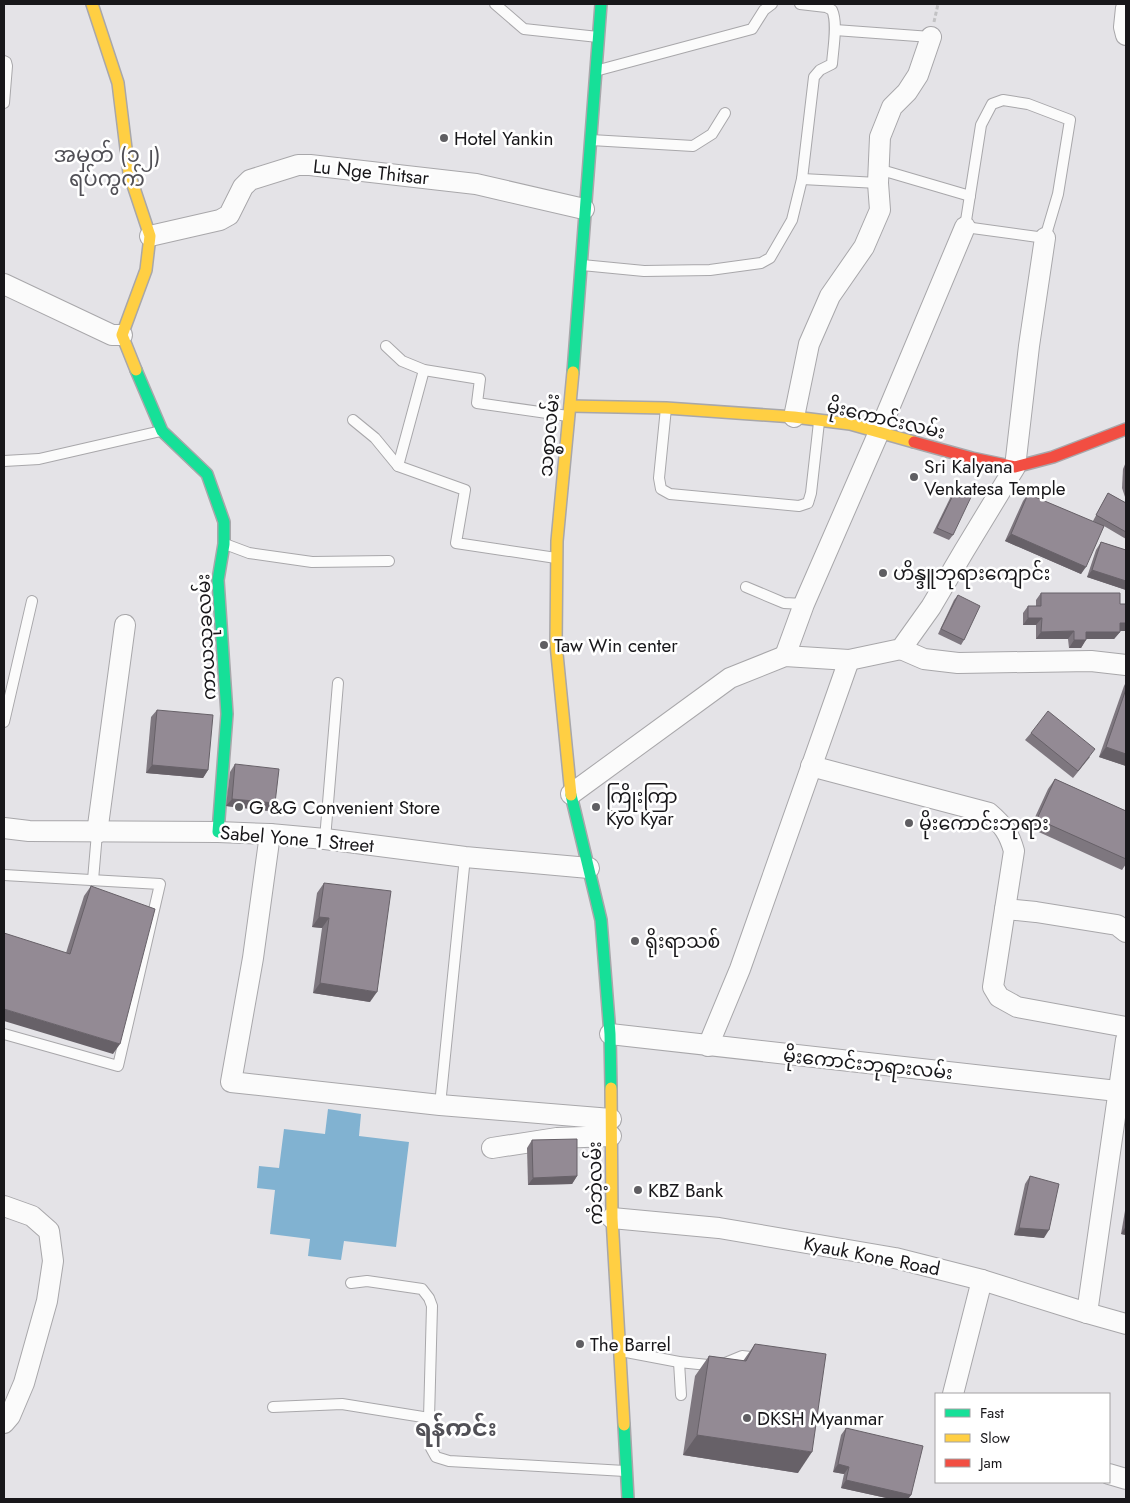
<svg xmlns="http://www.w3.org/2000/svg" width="1130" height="1503" font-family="Jost,'Noto Sans Myanmar',sans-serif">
<rect width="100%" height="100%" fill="#e4e3e7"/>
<!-- water -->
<polygon fill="#81b2d1" points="328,1109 361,1114 359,1136 409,1142 396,1247 344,1241 341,1260 308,1256 310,1239 270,1234 275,1190 257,1188 259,1166 279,1168 284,1129 325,1134"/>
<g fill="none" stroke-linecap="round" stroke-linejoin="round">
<defs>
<g id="lane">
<polyline points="495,4 524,29 598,37"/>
<polyline points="835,30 931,37"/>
<polyline points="4,61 6,62 7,66 4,103"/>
<polyline points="599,70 752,29 764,10 772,4"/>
<polygon points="1003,100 1028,104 1070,120 1058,194 1045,238 965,227 981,125 992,104"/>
<polyline points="591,140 693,146 712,134 725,113"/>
<polyline points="878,169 970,196"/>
<polyline points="802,179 878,183"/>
<path d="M582,265l62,6 66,-1 51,-7 9,-5 22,-38 10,-41 12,-102 6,-7 12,-6c1,-15 6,-41 0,-54l-6,-3 -26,-3"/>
<polyline points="386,346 402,361 424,370 480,379 477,403 568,416"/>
<polyline points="666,408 659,478 661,489 670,494 799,506 808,503 811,493 819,422"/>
<polyline points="353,420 375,438 398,466 465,490 456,543 556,558"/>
<polyline points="4,461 39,459 161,431"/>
<polyline points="398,466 424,370"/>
<polyline points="225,544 249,553 312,562 389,561"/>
<polyline points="746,587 784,603 804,604"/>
<polyline points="4,722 32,601"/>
<polyline points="325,839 338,683"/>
<polyline points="4,875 160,884 118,1066 4,1034"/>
<polyline points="93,880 97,833"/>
<polyline points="440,1105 465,857"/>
<polyline points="351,1283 367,1281 422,1289 429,1298 432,1306 429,1418 431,1448 436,1457 449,1461 625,1471"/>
<polyline points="621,1351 679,1362 708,1365 725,1363 742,1356 759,1358"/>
<polyline points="679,1362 681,1395"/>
<polyline points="273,1407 342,1404 429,1418"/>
</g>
<g id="street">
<polyline points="1126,8 1124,27 1126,35"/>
<polyline points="150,236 220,220 229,215 243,187 250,180 298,165 310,165 476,184 584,209"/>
<polyline points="4,284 112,335 122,335"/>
<polyline points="794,417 809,344 830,296 864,247 880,210 878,183 880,137 892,107 907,92 918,75 931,37"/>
<polyline points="901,649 924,659 958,663 1091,661 1126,665"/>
<polyline points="785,656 804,604 879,432 965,227"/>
<path d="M811,766l178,47c14,12 20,20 25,38l-21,136 6,10 18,10 109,20"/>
<polyline points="571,794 730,678 785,656 849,660 901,649 931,607 964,551 1015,467 1029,346 1045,238"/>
<polyline points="4,828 29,831 218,832 270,834 325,839 465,857 589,868"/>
<polyline points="97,833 125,625"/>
<polyline points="270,834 253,958 231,1082 440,1105 611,1119"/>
<polyline points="1005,909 1036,912 1117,925 1126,932"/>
<polyline points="610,1034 1126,1092"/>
<polyline points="708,1046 740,969 849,660"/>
<polyline points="492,1148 557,1138 611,1136"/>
<polyline points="4,1206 32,1216 49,1231 53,1261 47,1301 24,1383 10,1416 4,1423"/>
<polyline points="612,1218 719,1228 895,1258 982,1280 1087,1313 1126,1324"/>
<polyline points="1087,1313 1126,1040"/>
<polyline points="953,1394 982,1280"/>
<polyline points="1109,1474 1126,1479"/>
</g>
<g id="fast">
<polyline points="136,370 162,431 207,474 224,522 224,544 218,580 227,714 218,832"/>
<polyline points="573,372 601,4"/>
<polyline points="571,795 601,920 610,1034 611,1088"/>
<polyline points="624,1425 628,1499"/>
</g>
<g id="slow">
<polyline points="92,4 118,83 129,173 150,236 146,270 122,335 136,370"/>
<polyline points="570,406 666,408 794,417 850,424 914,442"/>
<polyline points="571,795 556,644 557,541 573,372"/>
<polyline points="611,1088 612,1218 624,1425"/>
</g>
<polyline id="jam" points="914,442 972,458 1015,467 1053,457 1126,429"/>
</defs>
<!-- lane casing -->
<use href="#lane" stroke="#a8a7aa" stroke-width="12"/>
<!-- street casing -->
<use href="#street" stroke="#a8a7aa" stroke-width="22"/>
<!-- fast casing -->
<use href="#fast" stroke="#a8a7aa" stroke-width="14"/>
<!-- slow casing -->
<use href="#slow" stroke="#a8a7aa" stroke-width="14"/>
<!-- jam casing -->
<use href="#jam" stroke="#a8a7aa" stroke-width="14"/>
<!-- path -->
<polyline stroke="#c2c2c4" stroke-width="3" stroke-dasharray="4 2.5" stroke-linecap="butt" points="934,22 938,4"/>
<!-- lane -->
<use href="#lane" stroke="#fbfbfb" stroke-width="10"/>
<!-- street -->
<use href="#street" stroke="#fbfbfb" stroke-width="20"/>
<!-- fast -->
<use href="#fast" stroke="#16e098" stroke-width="11"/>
<!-- slow -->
<use href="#slow" stroke="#ffcf43" stroke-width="11"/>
<!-- jam -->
<use href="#jam" stroke="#f24e42" stroke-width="11"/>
</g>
<!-- wall -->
<g fill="#7e777f">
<polygon points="1126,462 1126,500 1122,488 1123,469"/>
<polygon points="957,487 953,535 949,540 933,533 953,492"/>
<polygon points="1108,493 1126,503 1126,539 1104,526 1081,574 1005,541 1023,501 1028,494 1098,524 1093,521"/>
<polygon points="1101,542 1126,550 1126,590 1087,577 1096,550"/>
<polygon points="1041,593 1120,631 1120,632 1114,639 1086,639 1081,648 1069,648 1068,639 1036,639 1036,625 1023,625 1023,613 1028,606 1036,606 1036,600"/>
<polygon points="958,595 964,640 961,645 938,634 954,600"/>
<polygon points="1126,682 1126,766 1099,757 1124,686"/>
<polygon points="157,710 208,770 203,778 146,773 151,717"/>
<polygon points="1031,733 1090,757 1073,778 1025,740"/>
<polygon points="235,764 275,803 270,811 226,806 230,772"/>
<polygon points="1055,779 1126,811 1126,864 1122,870 1030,828 1048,789"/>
<polygon points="324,883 370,1002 313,993 322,928 312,927 317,893"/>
<polygon points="91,886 113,1054 66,953 84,896"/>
<polygon points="532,1140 577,1176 572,1184 528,1185 527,1148"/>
<polygon points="1030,1176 1044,1238 1014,1235 1025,1184"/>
<polygon points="1126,1205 1126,1235 1121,1234"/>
<polygon points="755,1344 798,1473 683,1455 695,1376 709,1356 743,1361"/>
<polygon points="846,1428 911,1495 908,1499 891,1499 841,1488 844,1474 833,1472 841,1435"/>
</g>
<!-- shaded-wall -->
<g fill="#676168">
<polygon points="1011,534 1086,567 1081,574 1005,541"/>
<polygon points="1092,570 1126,581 1126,590 1087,577"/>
<polygon points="1028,618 1042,618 1036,625 1023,625"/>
<polygon points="1120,623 1126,623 1126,631 1114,631"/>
<polygon points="1074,631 1068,639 1036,639 1041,632"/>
<polygon points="1086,632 1120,632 1114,639 1081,639"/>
<polygon points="1074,640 1086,640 1081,648 1069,648"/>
<polygon points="1106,747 1126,754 1126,766 1099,757"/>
<polygon points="152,765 208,770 203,778 146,773"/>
<polygon points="232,799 275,803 270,811 226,806"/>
<polygon points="319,917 329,918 322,928 312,927"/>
<polygon points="320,983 377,992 370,1002 313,993"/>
<polygon points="4,1009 120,1044 113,1054 4,1021"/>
<polygon points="577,1176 572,1184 528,1185 533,1178"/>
<polygon points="1126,1226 1126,1235 1121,1234"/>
<polygon points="1019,1228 1049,1230 1044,1238 1014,1235"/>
<polygon points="697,1435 812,1452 798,1473 683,1455"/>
<polygon points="838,1464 849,1467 844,1474 833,1472"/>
<polygon points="846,1480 911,1495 908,1499 891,1499 841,1488"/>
</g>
<!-- building -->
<g fill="#938a94" stroke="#676168">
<polygon points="957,487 972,495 953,535 937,528"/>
<polygon points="1108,493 1126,503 1126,532 1096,515"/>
<polygon points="1028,494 1104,526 1086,567 1011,534"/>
<polygon points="1101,542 1126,550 1126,581 1092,570"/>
<polygon points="1041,593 1120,593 1120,604 1126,604 1126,623 1120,623 1120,632 1086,632 1086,640 1074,640 1074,631 1041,632 1042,618 1028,618 1028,606 1041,606"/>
<polygon points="958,595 980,606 964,640 941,629"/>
<polygon points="1126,689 1126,754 1106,747"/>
<polygon points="157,710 213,715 208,770 152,765"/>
<polygon points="1048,711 1095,749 1078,771 1031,733"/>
<polygon points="235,764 279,769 275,803 232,799"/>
<polygon points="1055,779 1126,811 1126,859 1037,819"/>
<polygon points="324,883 391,891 377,992 320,983 329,918 319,917"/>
<polygon points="91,886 155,909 120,1044 4,1009 4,933 70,954"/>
<polygon points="577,1139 577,1176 533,1178 532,1140"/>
<polygon points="1030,1176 1059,1184 1049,1230 1019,1228"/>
<polygon points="755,1344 826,1354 812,1452 697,1435 709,1356 746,1361"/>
<polygon points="846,1428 923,1446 911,1495 846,1480 849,1467 838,1464"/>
</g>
<!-- markers -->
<g fill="#5f5e62" stroke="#fff" stroke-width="2">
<circle cx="444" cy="138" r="5"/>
<circle cx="914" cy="477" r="5"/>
<circle cx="883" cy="573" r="5"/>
<circle cx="544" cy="645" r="5"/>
<circle cx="239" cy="807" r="5"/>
<circle cx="596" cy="807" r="5"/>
<circle cx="909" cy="823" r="5"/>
<circle cx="635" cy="941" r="5"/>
<circle cx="638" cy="1190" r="5"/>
<circle cx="580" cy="1344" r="5"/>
<circle cx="747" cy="1418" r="5"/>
</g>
<g text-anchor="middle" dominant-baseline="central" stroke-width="5" stroke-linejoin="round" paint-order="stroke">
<!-- poi labels -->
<g font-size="19" fill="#18171a" stroke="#fff" text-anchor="start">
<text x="454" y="138">Hotel Yankin</text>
<text x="924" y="466">Sri Kalyana<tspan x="924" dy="22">Venkatesa Temple</tspan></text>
<text x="893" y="573">ဟိန္ဒူဘုရားကျောင်း</text>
<text x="554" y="645">Taw Win center</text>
<text x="606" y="796">ကြိုးကြာ<tspan x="606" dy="22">Kyo Kyar</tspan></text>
<text x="249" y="807">G &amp;G Convenient Store</text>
<text x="919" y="823">မိုးကောင်းဘုရား</text>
<text x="645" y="941">ရိုးရာသစ်</text>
<text x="648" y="1190">KBZ Bank</text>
<text x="590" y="1344">The Barrel</text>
<text x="757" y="1418">DKSH Myanmar</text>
</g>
<!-- street labels -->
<g font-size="19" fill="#18171a" stroke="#fff">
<text transform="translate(371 172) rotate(6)">Lu Nge Thitsar</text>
<text transform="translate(886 419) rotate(13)">မိုးကောင်းလမ်း</text>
<text transform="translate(549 435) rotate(-85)">သစ္စာလမ်း</text>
<text transform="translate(206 637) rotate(-93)">ကာယသုခလမ်း</text>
<text transform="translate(297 839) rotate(5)">Sabel Yone 1 Street</text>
<text transform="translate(868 1064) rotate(6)">မိုးကောင်းဘုရားလမ်း</text>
<text transform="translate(595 1183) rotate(-91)">ကံဘဲ့လမ်း</text>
<text transform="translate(872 1256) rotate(11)">Kyauk Kone Road</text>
</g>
<!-- quarter labels -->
<g font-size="21" fill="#515056" stroke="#fff">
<text x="107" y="155">အမှတ် (၁၂)<tspan x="107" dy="24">ရပ်ကွက်</tspan></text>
</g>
<!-- district labels -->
<g font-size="24" font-weight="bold" fill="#515056" stroke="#fff">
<text x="456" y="1427">ရန်ကင်း</text>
</g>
</g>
<!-- border -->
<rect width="1130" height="1503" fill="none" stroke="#18171a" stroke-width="10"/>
<!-- legend -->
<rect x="935" y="1393" width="175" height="90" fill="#ffffff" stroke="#a3a2a3"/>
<rect x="945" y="1409" width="25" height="8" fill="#16e098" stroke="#a3a2a3"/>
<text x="980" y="1418" font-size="15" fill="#18171a">Fast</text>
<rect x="945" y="1434" width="25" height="8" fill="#ffcf43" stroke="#a3a2a3"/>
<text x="980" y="1443" font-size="15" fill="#18171a">Slow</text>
<rect x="945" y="1459" width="25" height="8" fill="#f24e42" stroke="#a3a2a3"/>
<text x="980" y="1468" font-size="15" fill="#18171a">Jam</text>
</svg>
